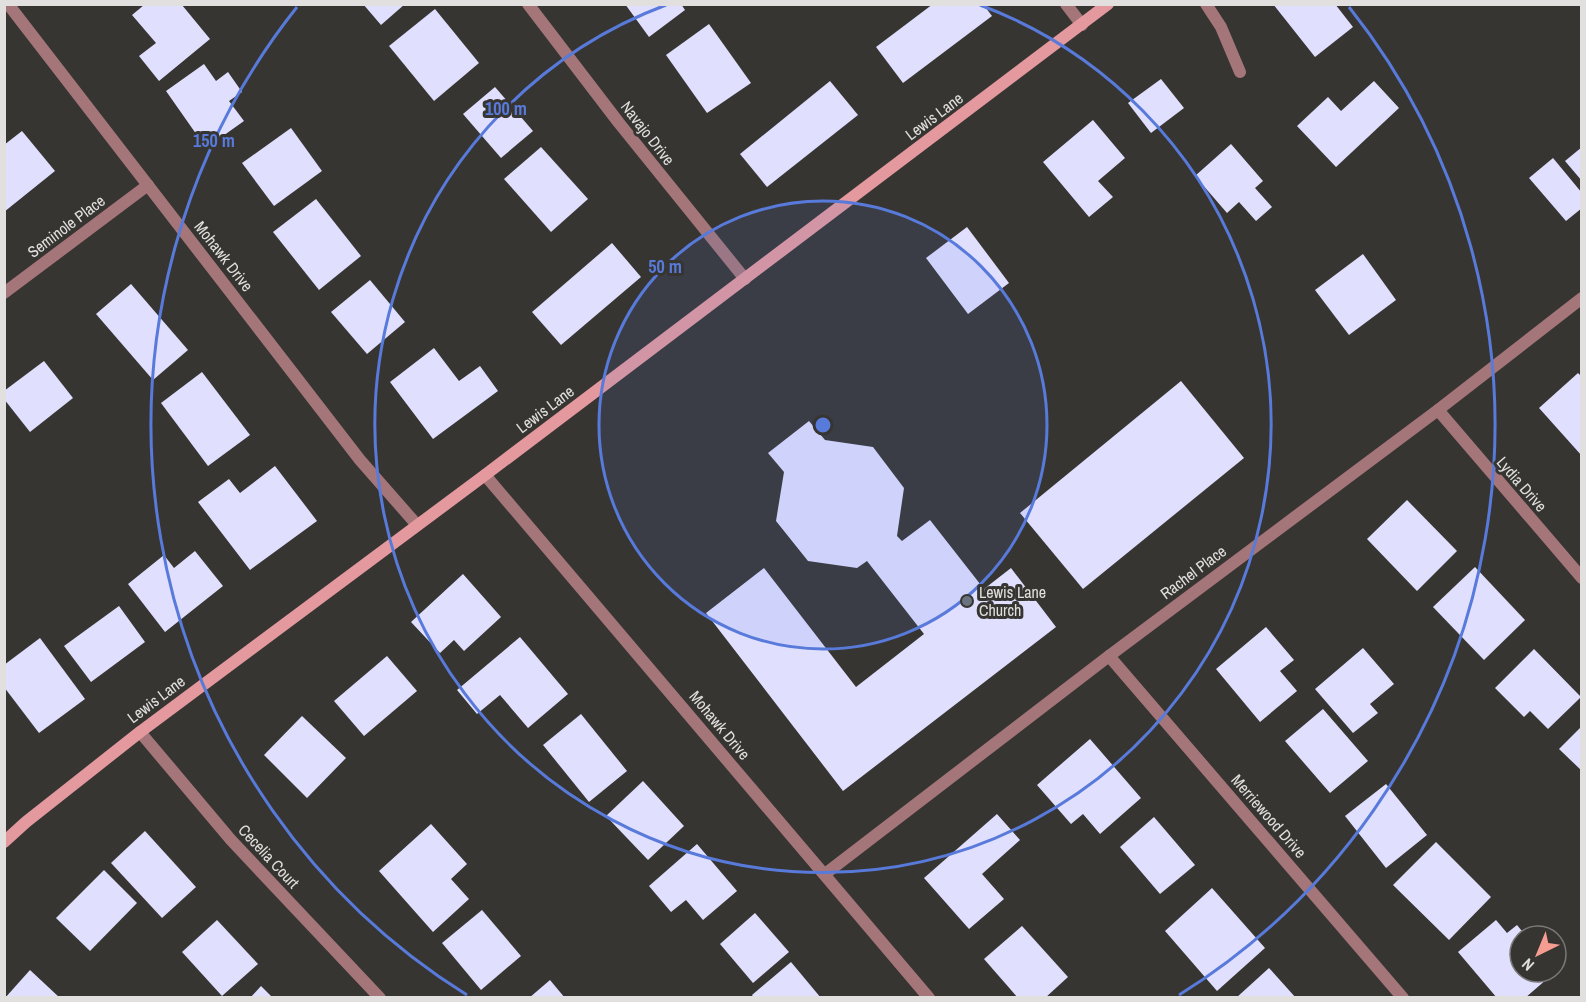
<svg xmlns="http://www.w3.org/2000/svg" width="1586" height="1002" font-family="'Archivo Narrow',sans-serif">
<rect width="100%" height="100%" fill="#373532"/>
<!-- building -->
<g fill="#e0dffe">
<polygon points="363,4 405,4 381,25"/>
<polygon points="625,4 681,4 685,10 649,37"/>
<polygon points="933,4 983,4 992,16 903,83 876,47"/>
<polygon points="1273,4 1335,4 1353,27 1315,57"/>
<polygon points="144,5 182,5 210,39 159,81 139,56 156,43 132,15"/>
<polygon points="435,9 479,63 434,101 389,46"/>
<polygon points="709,24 751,83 707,113 666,55"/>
<polygon points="204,64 216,81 228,72 242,92 229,101 244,121 206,148 166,91"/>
<polygon points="1161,79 1184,108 1151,133 1128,103"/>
<polygon points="830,81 858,115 767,187 740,154"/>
<polygon points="1374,81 1399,108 1336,167 1297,126 1328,97 1341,111"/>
<polygon points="495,87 533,131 501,158 463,114"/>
<polygon points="1093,120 1125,158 1098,181 1113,197 1089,217 1043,162"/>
<polygon points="291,128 322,171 274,206 242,163"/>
<polygon points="22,131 55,171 4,212 4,145"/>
<polygon points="1231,144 1263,181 1255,188 1272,207 1256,221 1239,202 1227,213 1195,176"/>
<polygon points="541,147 588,199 551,232 504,179"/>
<polygon points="1582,147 1582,181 1565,161"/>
<polygon points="1553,158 1582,193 1582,208 1566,221 1529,178"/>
<polygon points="316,199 361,256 319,290 273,232"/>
<polygon points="967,227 1009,283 968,314 926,258"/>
<polygon points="612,243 641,277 561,345 532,312"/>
<polygon points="1363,254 1396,300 1349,335 1315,290"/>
<polygon points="370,280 405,322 367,354 331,312"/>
<polygon points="131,284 188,350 153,380 96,314"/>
<polygon points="434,348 459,381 480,366 498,391 433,439 390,382"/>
<polygon points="44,361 73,398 30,432 4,399 4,391"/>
<polygon points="202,372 250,435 208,466 161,403"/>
<polygon points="1578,373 1582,377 1582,456 1539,408"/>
<polygon points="1181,381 1244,458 1083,589 1020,513"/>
<polygon points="809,421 825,440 873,447 904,488 897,536 902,541 930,520 984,589 1011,568 1056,627 843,791 706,613 764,568 856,687 924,634 867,561 857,568 808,561 776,521 784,472 768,453"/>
<polygon points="275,466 317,521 250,570 198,502 229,479 240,493"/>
<polygon points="1407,500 1457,551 1417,591 1367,539"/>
<polygon points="195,551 223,586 165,632 128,584 164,555 174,568"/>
<polygon points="1475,567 1525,620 1484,660 1433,607"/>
<polygon points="463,574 501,617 464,651 454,640 440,653 411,622"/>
<polygon points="119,606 145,642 91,682 64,646"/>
<polygon points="1266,627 1294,660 1280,671 1297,691 1260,722 1216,669"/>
<polygon points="520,637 568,694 528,728 500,695 477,714 457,690"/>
<polygon points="40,638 85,699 39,733 4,687 4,665"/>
<polygon points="1363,648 1394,684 1370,704 1378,713 1353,733 1315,689"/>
<polygon points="1534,649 1581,697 1548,729 1530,711 1524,717 1495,688"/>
<polygon points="387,656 417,691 364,736 334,701"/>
<polygon points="1323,709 1368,761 1330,793 1285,741"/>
<polygon points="581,714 627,771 589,802 543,745"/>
<polygon points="302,716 346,758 307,798 264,755"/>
<polygon points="1582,726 1582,771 1559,749"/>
<polygon points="1090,739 1141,798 1100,834 1083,814 1071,824 1037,785"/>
<polygon points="643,781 684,826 648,860 606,816"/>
<polygon points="1386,784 1427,835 1386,868 1345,816"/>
<polygon points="997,814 1020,840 982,874 1004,899 969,929 924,878"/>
<polygon points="1154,817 1195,865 1160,894 1120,847"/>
<polygon points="431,824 467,864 451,879 469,899 433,932 379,871"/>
<polygon points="145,831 196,887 162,918 111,863"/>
<polygon points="1436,842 1491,897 1449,940 1393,885"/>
<polygon points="697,844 737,891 703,920 686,900 671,912 649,886"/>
<polygon points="104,870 137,903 90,951 56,918"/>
<polygon points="1212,888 1265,948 1217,991 1165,931"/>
<polygon points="482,910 521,956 481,990 442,943"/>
<polygon points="755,913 789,952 753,983 720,944"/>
<polygon points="217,920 258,964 222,996 182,952"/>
<polygon points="1496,920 1507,933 1517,925 1526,936 1520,936 1520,972 1542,972 1547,979 1525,998 1497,998 1458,952"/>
<polygon points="1022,926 1068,977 1045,998 1018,998 984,959"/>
<polygon points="791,962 821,998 754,998 752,995"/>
<polygon points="1269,968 1296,998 1236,998"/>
<polygon points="30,970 60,998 5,998"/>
<polygon points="550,980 565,998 529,998"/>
<polygon points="261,986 273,998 250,998"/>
</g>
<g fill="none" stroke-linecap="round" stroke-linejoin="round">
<!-- street -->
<g stroke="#a47679" stroke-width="12">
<polyline points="8,4 360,460 417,525"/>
<polyline points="528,4 619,123 745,279"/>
<polyline points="1066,4 1082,25"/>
<polyline points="1206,4 1221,27 1240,72"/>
<polyline points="4,293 148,185"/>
<polyline points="1438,410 1582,578"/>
<polyline points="485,475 929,998"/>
<polyline points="1109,656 1403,998"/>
<polyline points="140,732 231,840 380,998"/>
<polyline points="825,874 1109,656 1438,410 1582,298"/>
</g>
<!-- secondary -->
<polyline stroke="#e3999e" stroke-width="12" points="4,842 26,822 140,732 485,475 1108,4"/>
</g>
<!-- distance rings -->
<circle cx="823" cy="425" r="224" fill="#587ada" fill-opacity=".12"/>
<g fill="none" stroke="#587ada" stroke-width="3">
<circle cx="823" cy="425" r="224"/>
<path d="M980 5A448 448 0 1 1 666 5"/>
<path d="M467 995A672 672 0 0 1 297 7M1349 7A672 672 0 0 1 1179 995"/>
</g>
<!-- markers -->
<circle fill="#6b7280" stroke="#373532" stroke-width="2" cx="967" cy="601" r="6"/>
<g text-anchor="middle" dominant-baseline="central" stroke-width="6" stroke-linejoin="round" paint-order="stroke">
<!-- street labels -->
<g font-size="16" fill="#e1e0de" stroke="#373532">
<text transform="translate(934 116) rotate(-37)">Lewis Lane</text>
<text transform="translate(648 133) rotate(52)">Navajo Drive</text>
<text transform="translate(66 226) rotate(-37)">Seminole Place</text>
<text transform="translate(224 256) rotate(52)">Mohawk Drive</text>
<text transform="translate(545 409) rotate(-37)">Lewis Lane</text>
<text transform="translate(1522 484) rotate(49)">Lydia Drive</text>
<text transform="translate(1193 572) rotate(-37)">Rachel Place</text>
<text transform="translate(156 699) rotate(-37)">Lewis Lane</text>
<text transform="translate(720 725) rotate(50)">Mohawk Drive</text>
<text transform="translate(1269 816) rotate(49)">Merriewood Drive</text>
<text transform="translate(269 856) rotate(47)">Cecelia Court</text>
</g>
<!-- poi labels -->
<g font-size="16" fill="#e1e0de" stroke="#373532" text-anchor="start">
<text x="979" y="592">Lewis Lane<tspan x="979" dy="18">Church</tspan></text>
</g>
</g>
<circle cx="823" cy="425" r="9" fill="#587ada" stroke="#373532" stroke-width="3"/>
<g font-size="18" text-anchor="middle" font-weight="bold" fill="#587ada" stroke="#373532" stroke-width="6" stroke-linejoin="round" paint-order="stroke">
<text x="506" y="115">100 m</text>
<text x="214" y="147">150 m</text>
<text x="665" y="273">50 m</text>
</g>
<!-- border -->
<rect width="1586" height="1002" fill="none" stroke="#e1e0de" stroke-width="12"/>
<!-- north arrow -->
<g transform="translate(1538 954) rotate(223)"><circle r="28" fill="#373532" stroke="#7b7977" stroke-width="1.5"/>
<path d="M0-4.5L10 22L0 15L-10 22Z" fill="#f59d90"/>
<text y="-9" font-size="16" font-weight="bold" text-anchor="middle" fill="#e1e0de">N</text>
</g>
</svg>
